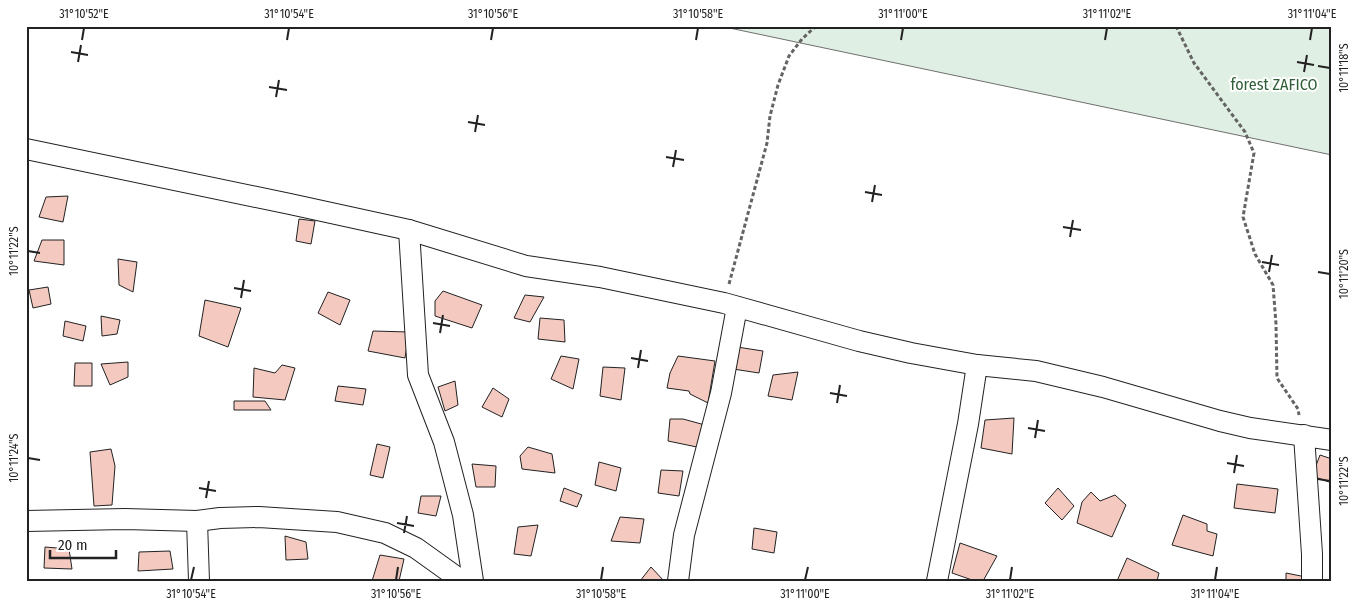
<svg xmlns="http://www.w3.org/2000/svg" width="1358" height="607" font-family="'Fira Sans Condensed',sans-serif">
<rect width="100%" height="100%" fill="#fff"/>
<!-- green -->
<polygon fill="#e0efe3" stroke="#6f6f6f" points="720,26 1332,26 1332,155"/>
<!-- building -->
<g fill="#f3c9c0" stroke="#222">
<polygon points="68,196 63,222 39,217 46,197"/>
<polygon points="299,219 315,221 311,244 296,241"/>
<polygon points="42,240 64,240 64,265 34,261"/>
<polygon points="118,259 137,262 133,292 119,285"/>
<polygon points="48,287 51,304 33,308 29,290"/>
<polygon points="443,291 482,305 472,328 435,316 435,301"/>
<polygon points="328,292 350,300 340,325 318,313"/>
<polygon points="525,295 544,297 530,322 514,318"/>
<polygon points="205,300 241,308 228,347 199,336"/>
<polygon points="101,316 120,320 117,334 102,336"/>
<polygon points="540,318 564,320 565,342 538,339"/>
<polygon points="65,321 86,326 83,341 63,336"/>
<polygon points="373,331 409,332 405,358 368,351"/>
<polygon points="737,347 763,351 759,373 733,369"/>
<polygon points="561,356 579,359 573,389 551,379"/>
<polygon points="678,356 715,361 708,403 690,394 689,391 667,388 670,373"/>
<polygon points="128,362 128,377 110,385 101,364"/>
<polygon points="75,363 92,363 92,386 74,386"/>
<polygon points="282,365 295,368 285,400 253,397 254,368 275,373"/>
<polygon points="603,367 625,368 621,400 600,396"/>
<polygon points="798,372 792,400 768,396 773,375"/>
<polygon points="455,381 458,405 445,411 438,387"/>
<polygon points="338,386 366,389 363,405 335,401"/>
<polygon points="493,388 509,399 502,417 482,407"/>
<polygon points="234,401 265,401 271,410 234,410"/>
<polygon points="1014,418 1012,454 981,448 985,420"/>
<polygon points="670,419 683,419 705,425 697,447 668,441"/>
<polygon points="377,444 390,447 383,478 370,475"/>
<polygon points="528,447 552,454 555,473 522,469 520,456"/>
<polygon points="111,449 115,466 112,505 94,506 90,452"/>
<polygon points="1320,455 1332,459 1332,483 1312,476"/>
<polygon points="599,462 621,468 616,491 595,485"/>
<polygon points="472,464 496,466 495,487 476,487"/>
<polygon points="661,470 683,471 679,496 658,493"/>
<polygon points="1237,484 1278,489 1275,513 1234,508"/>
<polygon points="564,488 582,495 577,507 560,501"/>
<polygon points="1058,488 1074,506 1062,520 1045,503"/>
<polygon points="1091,492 1100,501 1115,495 1126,505 1112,537 1077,523 1082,502"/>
<polygon points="421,496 441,496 436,516 418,513"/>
<polygon points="1183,515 1207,524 1207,531 1217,534 1213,556 1172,545"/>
<polygon points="620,517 644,519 640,543 611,541"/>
<polygon points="538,525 531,556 514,554 518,527"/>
<polygon points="754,528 777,532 774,553 752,549"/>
<polygon points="285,536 306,542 308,559 286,560"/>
<polygon points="960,543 997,556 983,581 975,581 952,573"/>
<polygon points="45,547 69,549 72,569 44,568"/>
<polygon points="170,551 173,569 138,571 139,552"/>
<polygon points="380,555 404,559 399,581 372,581"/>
<polygon points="1127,558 1159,573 1157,581 1117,581"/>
<polygon points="651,567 664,581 640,581"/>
<polygon points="1286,573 1306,577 1306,581 1286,581"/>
</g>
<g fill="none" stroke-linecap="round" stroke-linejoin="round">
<defs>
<g id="minor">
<polyline points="26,149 290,204 409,230 526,266 600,277 724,303 859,341 911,353 977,365 1036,371 1103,387 1220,421 1250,428 1332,440"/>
<polyline points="409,230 418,375 444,442 463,515 473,581"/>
<polyline points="1304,435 1312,554 1312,581"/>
<polyline points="26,521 125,519 197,521 220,518 259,517 337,522 385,533 416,548 462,581"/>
<polyline points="197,521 199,581"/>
<polyline points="678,581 684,535 721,393 737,307"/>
<polyline points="937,581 968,424 977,365"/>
</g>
</defs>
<!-- minor casing -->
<use href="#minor" stroke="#222" stroke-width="22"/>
<!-- path -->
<g stroke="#646464" stroke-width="3" stroke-dasharray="4 2.5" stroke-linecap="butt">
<polyline points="1176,26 1194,63 1245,132 1254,153 1243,217 1255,254 1273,285 1276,324 1277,378 1298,409 1299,415"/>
<polyline points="729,284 767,143 770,116 778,85 789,56 802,39 816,26"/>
</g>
<!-- minor -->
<use href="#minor" stroke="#fff" stroke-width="20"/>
</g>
<!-- ticks -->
<path fill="none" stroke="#222" stroke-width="2" d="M82,40l2,-12M287,40l2,-12M491,40l2,-12M696,40l2,-12M901,40l2,-12M1105,40l2,-12M1310,40l2,-12M71,52l17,3M78,62l3,-17M1297,62l17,3M1318,66l12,2M1304,72l3,-17M269,87l18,3M276,97l3,-17M468,122l17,3M475,132l3,-17M666,157l18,3M673,167l3,-17M865,192l17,3M872,202l3,-17M1063,227l18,3M1070,237l3,-17M28,251l12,2M1262,262l17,3M1269,272l3,-17M1318,272l12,2M234,288l17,3M241,298l3,-18M433,323l17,3M440,333l3,-18M631,358l17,3M638,368l3,-18M830,393l17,3M837,403l3,-18M1028,428l17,3M1035,438l3,-18M28,458l12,2M1227,463l17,3M1234,473l3,-18M1318,479l12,2M199,488l17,3M206,498l3,-17M397,523l17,3M404,533l3,-17M191,580l3,-13M396,580l2,-13M601,580l2,-13M805,580l3,-13M1010,580l2,-13M1215,580l2,-13"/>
<g text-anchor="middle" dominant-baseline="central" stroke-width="4" stroke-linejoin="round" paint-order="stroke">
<!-- park labels -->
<g font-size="16" fill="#2f5e38" stroke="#fff">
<text x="1274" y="84">forest ZAFICO</text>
</g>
</g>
<!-- border -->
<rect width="1358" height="607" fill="none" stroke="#ffffff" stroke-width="55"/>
<!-- scale -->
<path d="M50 550v8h66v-8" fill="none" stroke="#222222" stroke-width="2.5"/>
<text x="58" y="550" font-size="15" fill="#222222" stroke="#ffffff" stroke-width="4" paint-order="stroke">20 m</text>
<rect x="28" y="28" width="1302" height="552" fill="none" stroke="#222" stroke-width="2"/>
<g font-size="12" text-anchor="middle" fill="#222">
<text x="84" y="18">31°10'52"E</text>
<text x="289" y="18">31°10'54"E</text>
<text x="493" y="18">31°10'56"E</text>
<text x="698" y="18">31°10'58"E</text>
<text x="903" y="18">31°11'00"E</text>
<text x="1107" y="18">31°11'02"E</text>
<text x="1312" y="18">31°11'04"E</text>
<text transform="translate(1344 68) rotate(-90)" y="4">10°11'18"S</text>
<text transform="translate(14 251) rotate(-90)" y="4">10°11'22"S</text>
<text transform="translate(1344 274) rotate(-90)" y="4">10°11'20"S</text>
<text transform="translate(14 458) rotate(-90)" y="4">10°11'24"S</text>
<text transform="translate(1344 481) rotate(-90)" y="4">10°11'22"S</text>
<text x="191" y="598">31°10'54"E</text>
<text x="396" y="598">31°10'56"E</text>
<text x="601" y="598">31°10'58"E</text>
<text x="805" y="598">31°11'00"E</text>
<text x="1010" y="598">31°11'02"E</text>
<text x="1215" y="598">31°11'04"E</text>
</g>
</svg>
